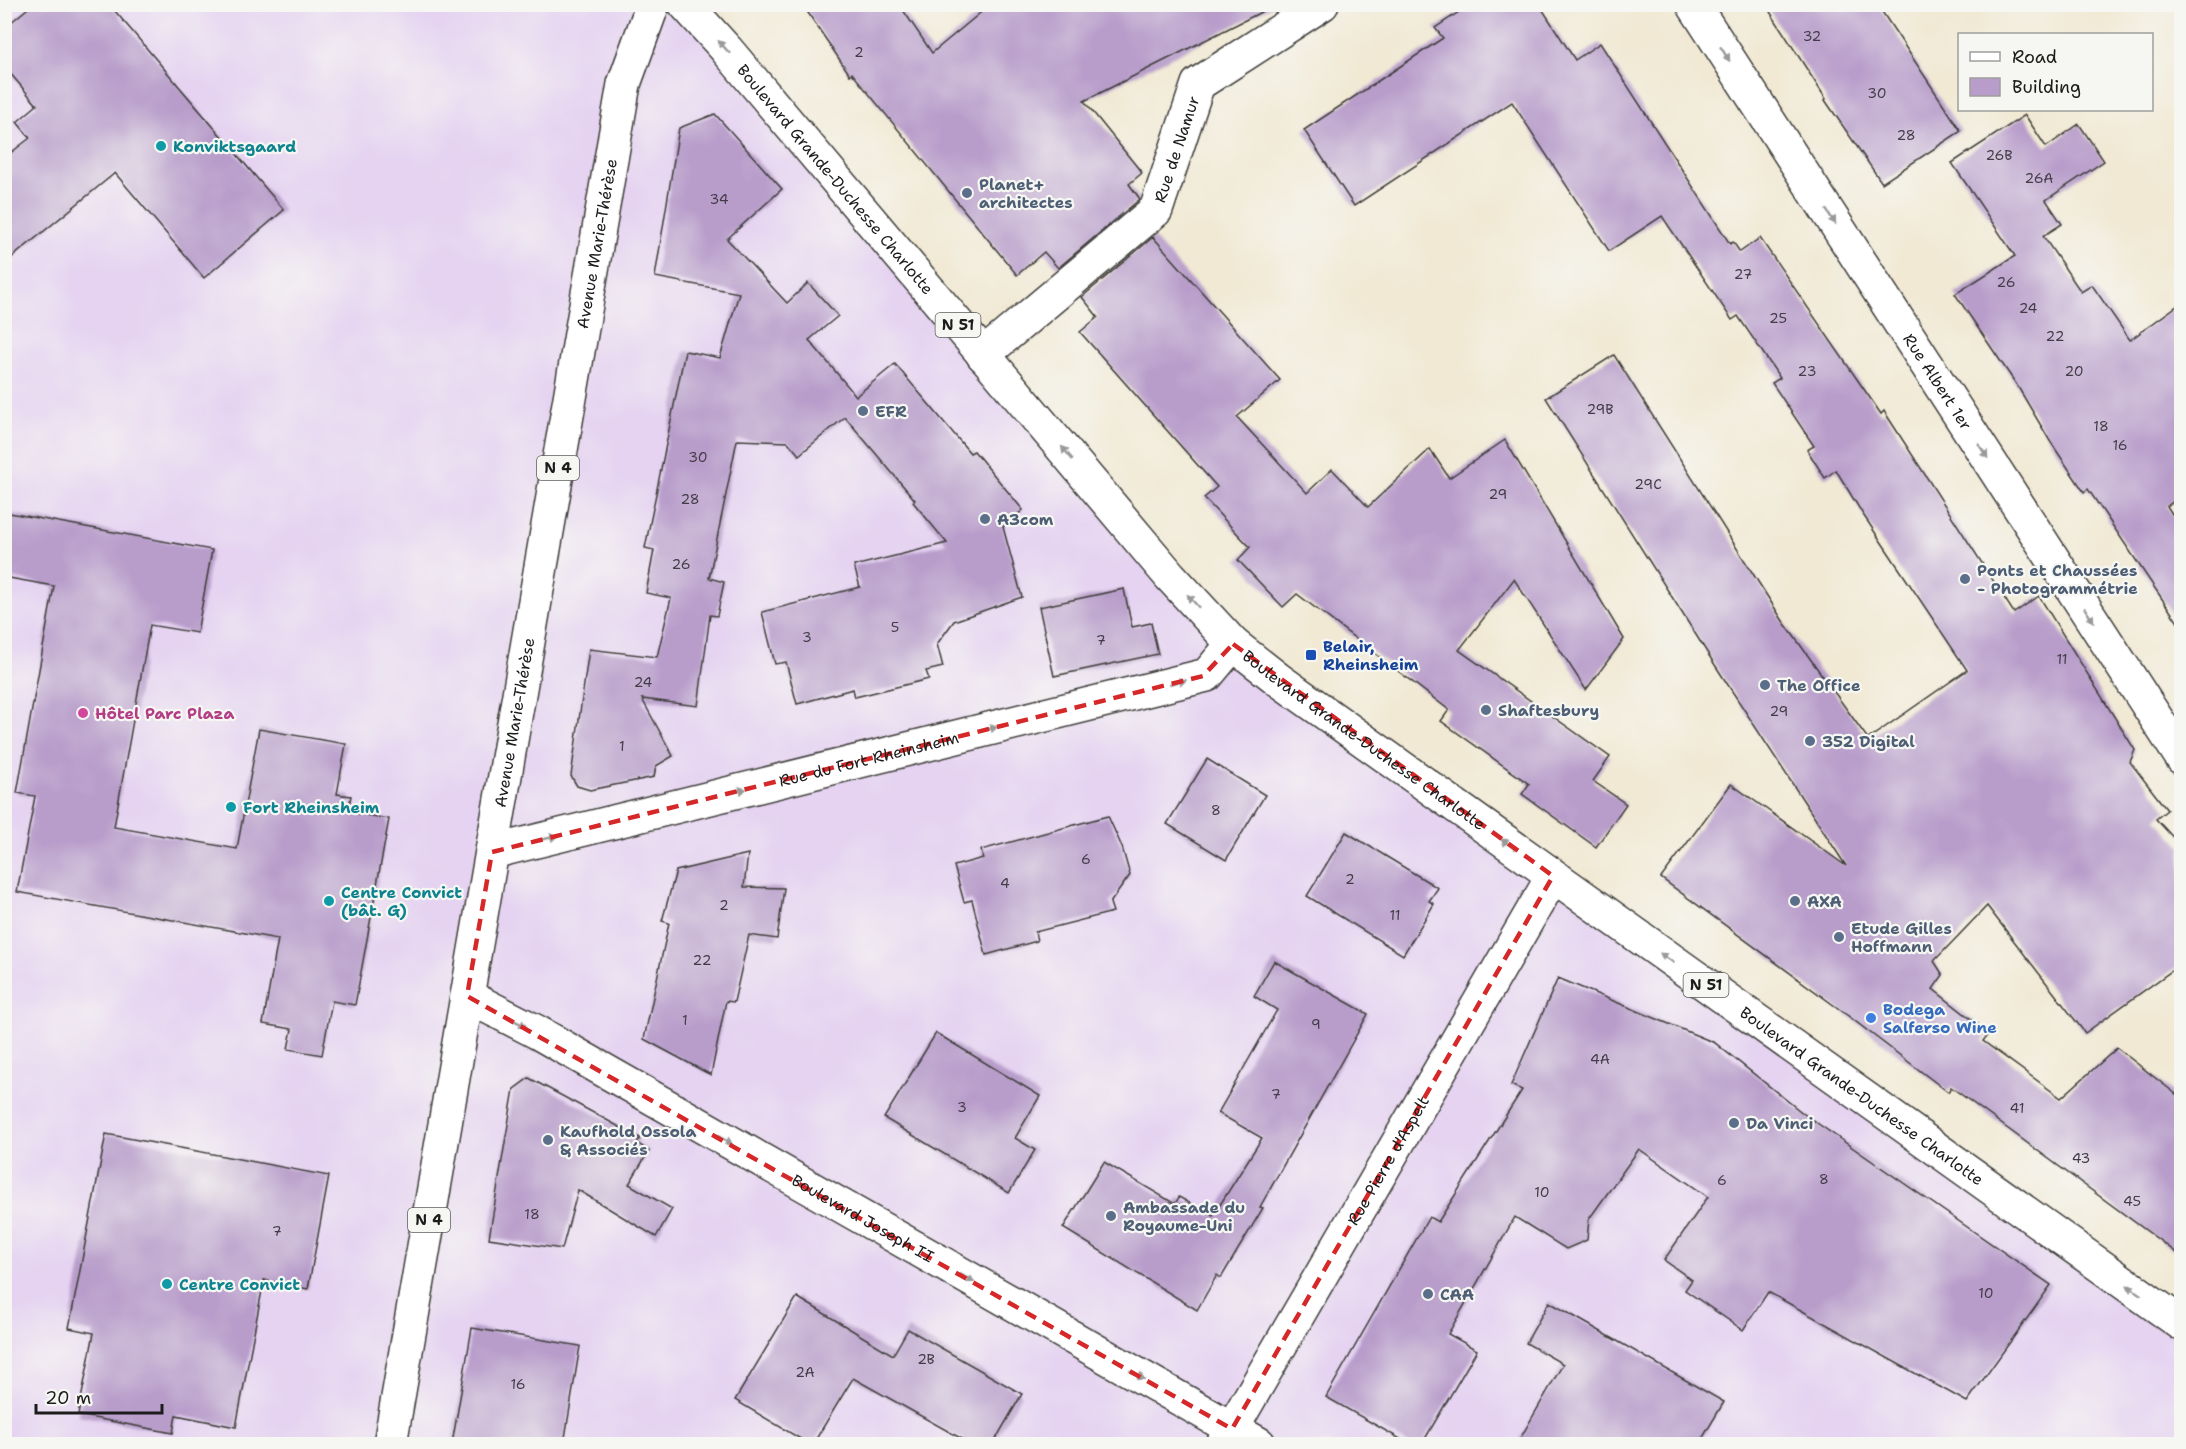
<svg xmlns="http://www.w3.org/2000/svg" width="2186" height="1449" font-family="'Shantell Sans',sans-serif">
<rect width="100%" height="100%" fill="#f6f6f2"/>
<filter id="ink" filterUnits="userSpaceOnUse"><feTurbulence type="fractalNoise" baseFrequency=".0167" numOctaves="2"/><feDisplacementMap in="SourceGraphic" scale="12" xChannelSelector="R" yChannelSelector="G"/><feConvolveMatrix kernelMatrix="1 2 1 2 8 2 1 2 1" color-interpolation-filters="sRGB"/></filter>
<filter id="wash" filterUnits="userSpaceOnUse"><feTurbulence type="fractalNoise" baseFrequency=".008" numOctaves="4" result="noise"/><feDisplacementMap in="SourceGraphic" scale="24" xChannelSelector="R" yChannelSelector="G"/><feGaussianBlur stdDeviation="1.35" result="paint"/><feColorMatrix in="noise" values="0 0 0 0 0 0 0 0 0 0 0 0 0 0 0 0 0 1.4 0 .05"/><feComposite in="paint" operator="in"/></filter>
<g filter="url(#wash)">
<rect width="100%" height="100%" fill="#f1e9d4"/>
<!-- built -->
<polygon fill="#e5d3f1" points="5,5 685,5 1207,617 2181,1324 2181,1444 5,1444"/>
<g id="blocks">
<!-- building -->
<g fill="#b89dca">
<polygon points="33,4 109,4 284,210 204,278 115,173 4,264 4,158 30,138 17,122 37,105 4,66 4,28"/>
<polygon points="802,4 899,4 932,53 991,4 1277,4 1084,101 1142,173 1129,184 1140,199 1058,268 1044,252 1017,275 852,73 850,75"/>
<polygon points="1471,4 1539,4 1575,60 1600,43 1730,244 1733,242 1740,252 1760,238 1881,414 1884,411 2014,613 2039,596 2135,750 2130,762 2167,810 2156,819 2181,846 2181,964 2085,1033 1987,906 1934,961 1943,975 1933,989 1989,1033 1983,1041 2061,1098 2117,1048 2181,1098 2181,1256 1951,1087 1948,1092 1839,1009 1661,878 1731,784 1846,866 1715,665 1546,398 1614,355 1783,621 1868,739 1967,670 1862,513 1836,470 1825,478 1807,450 1814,446 1772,383 1780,378 1738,316 1732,320 1662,216 1609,251 1512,102 1354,206 1304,130 1443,38 1435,28"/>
<polygon points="1765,4 1877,4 1961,131 1882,183 1825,100 1826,99"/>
<polygon points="715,114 782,189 727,239 787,303 808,283 838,316 809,340 856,396 895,364 970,453 974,451 1023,510 1003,527 1022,597 954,621 937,644 943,667 926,671 929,679 855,697 853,689 797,704 786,662 775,664 762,612 860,587 854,566 947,543 913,502 915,500 845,417 799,455 788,442 737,440 709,578 724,582 717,616 710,615 698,706 642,699 673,756 656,766 654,777 590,790 577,786 571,776 589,649 657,657 671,598 646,593 654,550 645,548 685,351 720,358 739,293 655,277 679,128"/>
<polygon points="2025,115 2046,147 2079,124 2104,161 2046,200 2062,224 2043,236 2081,292 2092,285 2130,340 2181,303 2181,496 2167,506 2181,528 2181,627 2088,489 2084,492 2050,441 2018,387 1955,294 2015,256 1952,163"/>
<polygon points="1153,237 1280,380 1237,417 1307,493 1332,469 1368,507 1430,449 1449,478 1505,440 1624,639 1586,690 1514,579 1459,650 1610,757 1593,781 1626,804 1596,847 1522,794 1529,784 1441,721 1449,710 1297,594 1283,607 1238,560 1250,547 1204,498 1217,487 1080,332 1098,317 1082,297"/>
<polygon points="4,512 212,550 197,633 150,625 114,827 237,849 259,729 346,744 337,794 351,796 348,812 389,819 355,1005 332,1001 322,1055 288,1049 292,1029 263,1024 278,939 17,892 35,796 17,793 54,586 4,577"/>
<polygon points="1124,589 1132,627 1151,623 1158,654 1054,676 1039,607"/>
<polygon points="1207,759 1265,795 1226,860 1167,824"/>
<polygon points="1108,816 1122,847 1130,875 1110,903 1113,912 1035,932 1037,941 986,955 972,900 964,902 954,866 983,858 981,850"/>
<polygon points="1346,832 1438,888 1429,901 1434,904 1403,955 1307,896"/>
<polygon points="748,854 744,887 784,888 777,939 749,935 734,1002 726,1001 711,1075 644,1039 669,923 662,921 676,871"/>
<polygon points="1274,961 1368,1014 1260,1207 1263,1208 1221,1278 1217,1275 1197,1310 1063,1228 1104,1162 1175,1204 1179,1197 1213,1216 1262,1138 1218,1113 1277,1010 1254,996"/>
<polygon points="1558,978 1715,1043 1804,1114 2051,1285 1967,1402 1768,1292 1743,1330 1685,1290 1692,1280 1664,1260 1708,1197 1639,1149 1589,1219 1587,1240 1566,1249 1515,1217 1448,1334 1477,1350 1422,1444 1409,1444 1326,1397 1429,1217 1438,1222 1522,1090 1511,1085"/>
<polygon points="936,1033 1040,1096 1015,1138 1035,1150 1009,1193 884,1118"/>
<polygon points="529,1078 640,1138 637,1143 649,1151 629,1184 672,1209 656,1237 578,1190 562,1249 489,1238 514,1089"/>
<polygon points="106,1134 329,1176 308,1289 264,1280 236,1427 176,1415 173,1433 78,1415 94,1333 69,1328"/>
<polygon points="797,1297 893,1355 908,1329 1022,1394 993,1444 971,1444 853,1378 813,1444 809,1444 735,1400"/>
<polygon points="1549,1302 1724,1402 1699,1444 1517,1444 1563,1364 1526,1343"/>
<polygon points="472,1328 580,1346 564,1444 452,1444"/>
</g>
</g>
</g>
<g filter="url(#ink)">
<use href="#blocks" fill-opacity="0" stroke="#3c3b38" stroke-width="1.5"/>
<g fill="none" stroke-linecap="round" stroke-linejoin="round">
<defs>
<g id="minor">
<path id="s1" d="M1693,4l489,754"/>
<path id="s2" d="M983,355l173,-145 42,-126 124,-80"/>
<path id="s3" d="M492,852l711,-176 4,-1 26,-31"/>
<path id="s4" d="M1223,1444l330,-568"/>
</g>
<g id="major">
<path id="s5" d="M685,4l41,45 444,527 63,68 46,36 903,644"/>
<path id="s6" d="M467,996l70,36 722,412"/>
<path id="s7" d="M390,1444l234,-1360 29,-80"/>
</g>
</defs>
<!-- minor casing -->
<use href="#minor" stroke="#3c3b38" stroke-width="36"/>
<!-- major casing -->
<use href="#major" stroke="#3c3b38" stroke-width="36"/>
<!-- minor -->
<use href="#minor" stroke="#fff" stroke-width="33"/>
<!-- major -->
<use href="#major" stroke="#fff" stroke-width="33"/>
</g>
<!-- one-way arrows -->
<defs><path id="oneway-solid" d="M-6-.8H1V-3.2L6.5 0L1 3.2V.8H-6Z" transform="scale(1.5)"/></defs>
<g fill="#999">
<use href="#oneway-solid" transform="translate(724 47) rotate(-132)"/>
<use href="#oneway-solid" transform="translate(1725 54) rotate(57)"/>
<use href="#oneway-solid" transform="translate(1831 217) rotate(57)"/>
<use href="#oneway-solid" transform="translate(1983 451) rotate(57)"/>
<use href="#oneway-solid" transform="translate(1067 453) rotate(-130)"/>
<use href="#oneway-solid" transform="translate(1193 601) rotate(-132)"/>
<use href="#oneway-solid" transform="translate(2089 615) rotate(57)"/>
<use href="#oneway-solid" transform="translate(1178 682) rotate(-14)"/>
<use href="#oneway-solid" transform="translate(989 729) rotate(-14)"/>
<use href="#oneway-solid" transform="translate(738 791) rotate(-14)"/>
<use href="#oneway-solid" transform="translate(549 838) rotate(-13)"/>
<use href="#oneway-solid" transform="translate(1508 844) rotate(-144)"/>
<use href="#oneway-solid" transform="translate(1667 958) rotate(-145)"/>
<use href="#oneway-solid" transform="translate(519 1023) rotate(27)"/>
<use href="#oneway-solid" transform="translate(725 1140) rotate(30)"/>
<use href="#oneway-solid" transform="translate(967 1278) rotate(30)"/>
<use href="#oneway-solid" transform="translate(2134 1290) rotate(-145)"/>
<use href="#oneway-solid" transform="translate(1137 1375) rotate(30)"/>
</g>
</g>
<!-- marked area -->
<path fill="none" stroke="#d62828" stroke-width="4.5" stroke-dasharray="12 8" stroke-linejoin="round" d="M1233,644l320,232 -321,553 -765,-433 25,-144 711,-176z"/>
<!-- markers -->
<g fill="#0f9aa8" stroke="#f6f6f2" stroke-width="2">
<circle cx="161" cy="146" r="6"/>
<circle cx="231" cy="807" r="6"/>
<circle cx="329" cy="901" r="6"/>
<circle cx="167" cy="1284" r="6"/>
</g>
<g fill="#5c6f8a" stroke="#f6f6f2" stroke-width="2">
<circle cx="967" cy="193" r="6"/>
<circle cx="863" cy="411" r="6"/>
<circle cx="985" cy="519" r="6"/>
<circle cx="1965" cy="579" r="6"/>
<circle cx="1765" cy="685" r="6"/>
<circle cx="1486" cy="710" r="6"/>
<circle cx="1810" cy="741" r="6"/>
<circle cx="1795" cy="901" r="6"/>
<circle cx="1839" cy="937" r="6"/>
<circle cx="1734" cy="1123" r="6"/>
<circle cx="548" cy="1140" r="6"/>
<circle cx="1111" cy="1216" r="6"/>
<circle cx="1428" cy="1294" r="6"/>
</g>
<rect fill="#1a4fb4" stroke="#f6f6f2" stroke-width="2" x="1305" y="649" width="12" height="12" rx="3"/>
<circle fill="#d1479c" stroke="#f6f6f2" stroke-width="2" cx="83" cy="713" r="6"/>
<circle fill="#3f7fe0" stroke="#f6f6f2" stroke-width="2" cx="1871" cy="1018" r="6"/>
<g text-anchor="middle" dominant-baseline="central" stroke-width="4.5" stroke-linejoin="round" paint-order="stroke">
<!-- number labels -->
<g font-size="14" fill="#433c48">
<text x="1812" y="36">32</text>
<text x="859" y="52">2</text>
<text x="1877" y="93">30</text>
<text x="1906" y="135">28</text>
<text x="1999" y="155">26B</text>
<text x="2039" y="178">26A</text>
<text x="719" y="199">34</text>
<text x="1743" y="274">27</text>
<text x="2006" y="282">26</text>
<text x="2028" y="308">24</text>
<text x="1778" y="318">25</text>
<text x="2055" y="336">22</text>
<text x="1807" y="371">23</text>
<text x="2074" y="371">20</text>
<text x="1600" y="409">29B</text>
<text x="2101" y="426">18</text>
<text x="2120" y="445">16</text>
<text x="698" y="457">30</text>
<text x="1648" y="484">29C</text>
<text x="1498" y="494">29</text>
<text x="690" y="499">28</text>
<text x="681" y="564">26</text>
<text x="895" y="627">5</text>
<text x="807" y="637">3</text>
<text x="1101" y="640">7</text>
<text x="2062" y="659">11</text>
<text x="643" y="682">24</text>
<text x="1779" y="711">29</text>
<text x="622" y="746">1</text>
<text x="1216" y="810">8</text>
<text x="1086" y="859">6</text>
<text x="1350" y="879">2</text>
<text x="1005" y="883">4</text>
<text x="724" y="905">2</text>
<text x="1395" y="915">11</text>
<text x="702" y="960">22</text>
<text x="685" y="1020">1</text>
<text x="1316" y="1024">9</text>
<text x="1600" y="1059">4A</text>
<text x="1276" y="1094">7</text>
<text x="962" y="1107">3</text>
<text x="2017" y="1108">41</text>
<text x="2081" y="1158">43</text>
<text x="1824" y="1179">8</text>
<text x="1722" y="1180">6</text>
<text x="1542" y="1192">10</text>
<text x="2132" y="1201">45</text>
<text x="532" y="1214">18</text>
<text x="277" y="1231">7</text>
<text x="1986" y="1293">10</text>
<text x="926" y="1359">2B</text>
<text x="805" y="1372">2A</text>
<text x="518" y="1384">16</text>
</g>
<!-- shield labels -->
<g fill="#f6f6f2" stroke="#5d5d5c" stroke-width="1.5">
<rect x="935.5" y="313" width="45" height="24" rx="4.5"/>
<rect x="537" y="456" width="42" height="24" rx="4.5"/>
<rect x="1683.5" y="973" width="45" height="24" rx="4.5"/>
<rect x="408" y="1208" width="42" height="24" rx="4.5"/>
</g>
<g font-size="15" font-weight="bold" fill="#1c1c1c">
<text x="958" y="325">N 51</text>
<text x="558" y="468">N 4</text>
<text x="1706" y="985">N 51</text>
<text x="429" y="1220">N 4</text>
</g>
<!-- culture labels -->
<g font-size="16" font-weight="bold" fill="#0d838f" stroke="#f6f6f2" text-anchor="start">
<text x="173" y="146">Konviktsgaard</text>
<text x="243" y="807">Fort Rheinsheim</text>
<text x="341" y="892">Centre Convict<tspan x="341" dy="18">(bât. G)</tspan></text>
<text x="179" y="1284">Centre Convict</text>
</g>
<!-- street labels -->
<g font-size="16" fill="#1c1c1c" stroke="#f6f6f2">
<text stroke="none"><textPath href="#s2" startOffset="290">Rue de Namur</textPath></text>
<text stroke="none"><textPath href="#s5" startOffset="231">Boulevard Grande-Duchesse Charlotte</textPath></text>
<text stroke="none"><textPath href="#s7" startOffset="1218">Avenue Marie-Thérèse</textPath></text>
<text stroke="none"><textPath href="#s1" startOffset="450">Rue Albert 1er</textPath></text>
<text stroke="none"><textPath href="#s7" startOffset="732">Avenue Marie-Thérèse</textPath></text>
<text stroke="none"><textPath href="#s5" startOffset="1005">Boulevard Grande-Duchesse Charlotte</textPath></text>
<text stroke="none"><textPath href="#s3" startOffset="388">Rue du Fort Rheinsheim</textPath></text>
<text stroke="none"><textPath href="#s5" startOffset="1617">Boulevard Grande-Duchesse Charlotte</textPath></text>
<text stroke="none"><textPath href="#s4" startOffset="328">Rue Pierre d'Aspelt</textPath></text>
<text stroke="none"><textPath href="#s6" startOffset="454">Boulevard Joseph II</textPath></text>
</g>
<!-- service labels -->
<g font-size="16" font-weight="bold" fill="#4e5e75" stroke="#f6f6f2" text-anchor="start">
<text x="979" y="184">Planet+<tspan x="979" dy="18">architectes</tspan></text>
<text x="875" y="411">EFR</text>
<text x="997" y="519">A3com</text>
<text x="1977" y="570">Ponts et Chaussées<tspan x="1977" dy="18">- Photogrammétrie</tspan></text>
<text x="1777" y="685">The Office</text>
<text x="1498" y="710">Shaftesbury</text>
<text x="1822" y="741">352 Digital</text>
<text x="1807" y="901">AXA</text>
<text x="1851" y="928">Etude Gilles<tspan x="1851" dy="18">Hoffmann</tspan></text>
<text x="1746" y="1123">Da Vinci</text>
<text x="560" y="1131">Kaufhold Ossola<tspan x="560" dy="18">&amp; Associés</tspan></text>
<text x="1123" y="1207">Ambassade du<tspan x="1123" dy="18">Royaume-Uni</tspan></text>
<text x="1440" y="1294">CAA</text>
</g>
<!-- transit labels -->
<g font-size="16" font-weight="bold" fill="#164399" stroke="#f6f6f2" text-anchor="start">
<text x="1323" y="646">Belair,<tspan x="1323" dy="18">Rheinsheim</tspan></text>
</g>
<!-- hotel labels -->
<g font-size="16" font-weight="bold" fill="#b23c85" stroke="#f6f6f2" text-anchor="start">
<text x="95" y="713">Hôtel Parc Plaza</text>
</g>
<!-- shop labels -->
<g font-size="16" font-weight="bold" fill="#366cbe" stroke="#f6f6f2" text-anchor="start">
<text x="1883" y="1009">Bodega<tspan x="1883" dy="18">Salferso Wine</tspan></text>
</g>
</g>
<!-- margin -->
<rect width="2186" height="1449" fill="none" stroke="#f6f6f2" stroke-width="24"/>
<!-- legend -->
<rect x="1958" y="33" width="195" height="78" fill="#f6f6f2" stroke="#9f9f9c" stroke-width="1.5"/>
<rect x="1970" y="52" width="30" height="9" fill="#ffffff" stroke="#9f9f9c" stroke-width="1.5"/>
<text x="2012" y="63" font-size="18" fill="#1c1c1c">Road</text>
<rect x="1970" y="78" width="30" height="18" fill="#b89dca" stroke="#9f9f9c" stroke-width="1.5"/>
<text x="2012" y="93" font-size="18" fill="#1c1c1c">Building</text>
<!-- scale -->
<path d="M36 1404v9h126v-9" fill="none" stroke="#1c1c1c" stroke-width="3"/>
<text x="45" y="1404" font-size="18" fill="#1c1c1c" stroke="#f6f6f2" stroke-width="4.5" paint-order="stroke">20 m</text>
</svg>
